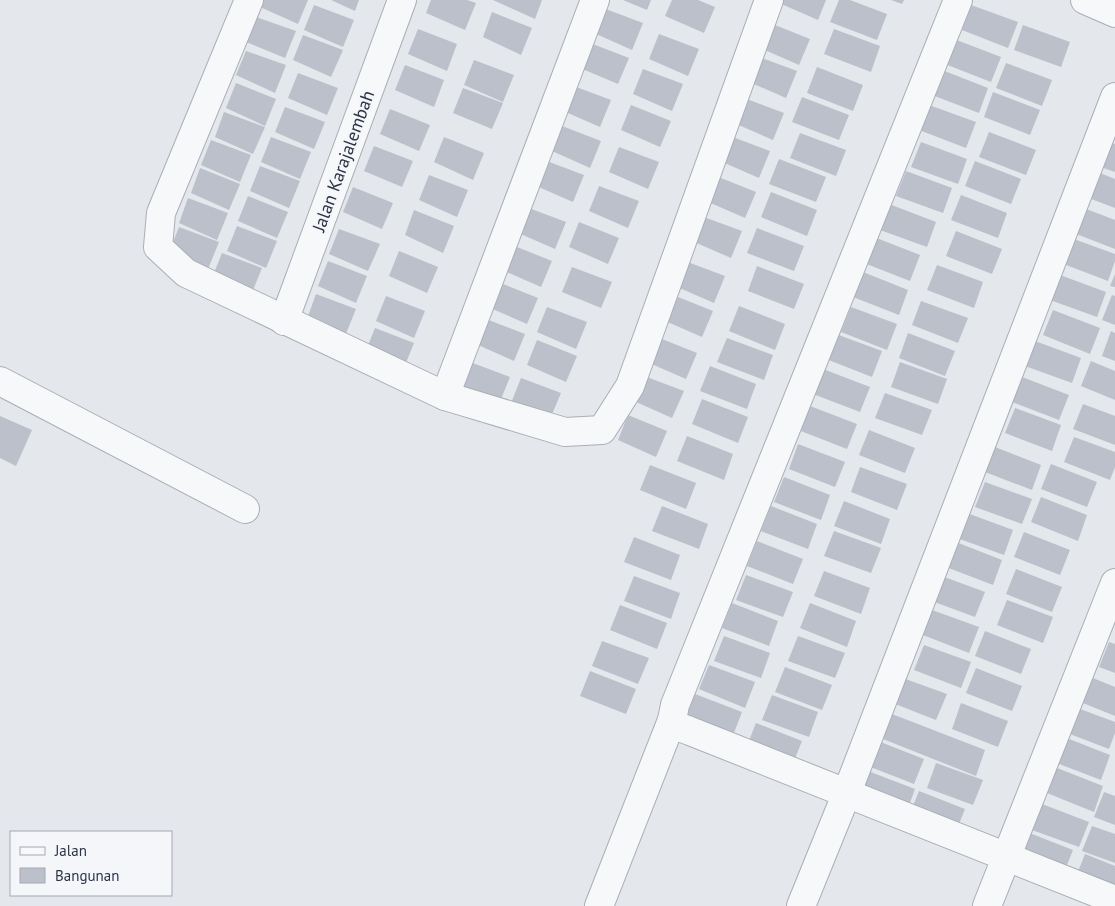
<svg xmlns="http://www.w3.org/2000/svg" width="1115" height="906" font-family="'PT Sans',sans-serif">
<rect width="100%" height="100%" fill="#e4e7ec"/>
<!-- building -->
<g fill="#bbc0ca">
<polygon points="262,0 308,0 298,24 260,7"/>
<polygon points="331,0 359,0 355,11"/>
<polygon points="431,0 467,0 476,3 465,30 426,13"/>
<polygon points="493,0 542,0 535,19"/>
<polygon points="623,0 651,0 647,10"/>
<polygon points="672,0 698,0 715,7 704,33 665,16"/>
<polygon points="780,0 826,0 818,20 779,3"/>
<polygon points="839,0 850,0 887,14 877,40 830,22"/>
<polygon points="891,0 904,0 902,4"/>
<polygon points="314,5 354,20 343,47 304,30"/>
<polygon points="971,5 1018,22 1008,48 962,30"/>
<polygon points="603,8 643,23 632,50 594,33"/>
<polygon points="492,12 532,28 521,55 483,37"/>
<polygon points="256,17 296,31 285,58 246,42"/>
<polygon points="770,23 810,39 799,65 760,48"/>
<polygon points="1023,25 1070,42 1061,67 1014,50"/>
<polygon points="418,29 457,44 447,71 408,54"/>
<polygon points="834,29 880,46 871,72 824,54"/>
<polygon points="659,34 699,49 688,76 649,59"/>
<polygon points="303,35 343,50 331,77 293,60"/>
<polygon points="954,39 1001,57 991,82 945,64"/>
<polygon points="590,43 629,58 618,84 580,68"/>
<polygon points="246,51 286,65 275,93 236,75"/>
<polygon points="757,56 797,71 786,98 747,81"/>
<polygon points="474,60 514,75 503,102 464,85"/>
<polygon points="1006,63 1052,80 1042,106 996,88"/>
<polygon points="405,65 444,80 434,107 395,90"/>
<polygon points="817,67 863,85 853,111 807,93"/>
<polygon points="643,69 683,84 672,111 633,94"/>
<polygon points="942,70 988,88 979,113 932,95"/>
<polygon points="298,73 338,88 327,115 288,98"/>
<polygon points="236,83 276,99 265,126 226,108"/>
<polygon points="571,85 611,100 600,127 561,110"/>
<polygon points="463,88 503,103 492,129 453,113"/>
<polygon points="993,92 1040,110 1030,135 984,117"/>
<polygon points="802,97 849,115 839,140 792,122"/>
<polygon points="744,98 784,113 773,140 734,123"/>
<polygon points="631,105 671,121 660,147 621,130"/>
<polygon points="929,105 976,122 966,148 919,130"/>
<polygon points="285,107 325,122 314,149 275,132"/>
<polygon points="390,109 430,125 419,151 380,134"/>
<polygon points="224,112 265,127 253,154 215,137"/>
<polygon points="562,126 601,141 590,168 552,151"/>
<polygon points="989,132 1036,150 1026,175 979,157"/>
<polygon points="800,133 846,150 836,176 790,158"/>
<polygon points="730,136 770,151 759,178 720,161"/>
<polygon points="271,137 311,152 300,179 261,162"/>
<polygon points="444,137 484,153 473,180 434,162"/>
<polygon points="211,140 251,155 240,182 201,165"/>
<polygon points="1105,140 1115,144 1115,172 1095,165"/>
<polygon points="921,142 967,159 958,184 911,167"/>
<polygon points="374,146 413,161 402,187 364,171"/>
<polygon points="619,147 659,162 648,189 609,172"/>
<polygon points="779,159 826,177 816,202 769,184"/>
<polygon points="544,160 584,175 573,202 534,185"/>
<polygon points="975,161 1021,179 1011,204 965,186"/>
<polygon points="260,166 300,181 289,208 250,191"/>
<polygon points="200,168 240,184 229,210 191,193"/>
<polygon points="906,171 952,188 943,213 896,196"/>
<polygon points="1095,171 1115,179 1115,208 1086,197"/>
<polygon points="429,175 468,190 457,217 419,200"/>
<polygon points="716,176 756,192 745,218 706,201"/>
<polygon points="599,186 639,201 628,228 589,211"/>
<polygon points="353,187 393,203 382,229 343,212"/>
<polygon points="771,192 817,210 807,236 761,217"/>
<polygon points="961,195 1007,213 998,238 951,220"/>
<polygon points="248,196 288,212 277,238 238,221"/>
<polygon points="188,198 228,213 217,240 179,223"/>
<polygon points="889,204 936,222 927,247 880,230"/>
<polygon points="526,207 566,222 555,249 516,232"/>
<polygon points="1081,207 1115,220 1115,249 1071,232"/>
<polygon points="414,210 454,226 443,253 405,235"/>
<polygon points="701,216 742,231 731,258 692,241"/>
<polygon points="579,222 619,238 608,264 569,247"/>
<polygon points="237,226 277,241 266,268 227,251"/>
<polygon points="179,227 219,242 208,269 169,252"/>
<polygon points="757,228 804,246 794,271 747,253"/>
<polygon points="339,229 380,244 368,271 329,254"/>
<polygon points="956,231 1002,249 992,274 946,256"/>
<polygon points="874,237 920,255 910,281 864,263"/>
<polygon points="1071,238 1115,254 1115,261 1108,281 1061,263"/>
<polygon points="512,245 552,261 541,287 502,270"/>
<polygon points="399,251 438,267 427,293 389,276"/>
<polygon points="222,253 262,268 251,295 212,278"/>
<polygon points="328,261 367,276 356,303 318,286"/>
<polygon points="685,261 725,276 714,303 675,286"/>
<polygon points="937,265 983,282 974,308 927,290"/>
<polygon points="757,266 804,284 794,309 748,291"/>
<polygon points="572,267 612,282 601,308 562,292"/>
<polygon points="863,272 908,290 899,315 853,297"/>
<polygon points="1115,274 1115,287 1110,286"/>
<polygon points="1060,275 1106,292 1097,317 1050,300"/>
<polygon points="498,282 538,298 527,324 488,307"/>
<polygon points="316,294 356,309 345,336 307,319"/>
<polygon points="673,295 713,311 702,337 663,320"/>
<polygon points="1112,295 1115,296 1115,325 1102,320"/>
<polygon points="386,296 425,311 414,338 376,321"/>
<polygon points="921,301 968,318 958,343 912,325"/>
<polygon points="739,306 785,324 775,350 729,331"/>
<polygon points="547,307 587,322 576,349 537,332"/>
<polygon points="851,307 897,324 887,350 841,332"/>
<polygon points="1053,310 1100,328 1090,354 1043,335"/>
<polygon points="486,319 525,334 514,361 476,344"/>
<polygon points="375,328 414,343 403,370 365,353"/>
<polygon points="1111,331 1115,333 1115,361 1102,356"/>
<polygon points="908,333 955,351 945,376 899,358"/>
<polygon points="836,334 882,351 872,377 826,359"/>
<polygon points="657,337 697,353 686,379 647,362"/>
<polygon points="727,338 773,355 764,380 717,362"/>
<polygon points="537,340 577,356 566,382 527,365"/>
<polygon points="1035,341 1081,358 1072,383 1025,366"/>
<polygon points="1091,361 1115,371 1115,400 1081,386"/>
<polygon points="470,362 510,377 499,404 460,387"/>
<polygon points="900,362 947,379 938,404 891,387"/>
<polygon points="710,366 756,384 747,409 700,391"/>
<polygon points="823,369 870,387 860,412 813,394"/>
<polygon points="644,376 684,391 672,418 634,401"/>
<polygon points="1022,377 1069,395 1059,420 1012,402"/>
<polygon points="521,378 561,393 550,419 511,403"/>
<polygon points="885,393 932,410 922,435 875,418"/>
<polygon points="702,399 748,417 738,443 692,424"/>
<polygon points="1083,404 1115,416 1115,445 1073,429"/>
<polygon points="810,406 857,424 847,449 801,431"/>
<polygon points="1015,408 1061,425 1052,451 1005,433"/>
<polygon points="628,415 667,431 656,457 618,440"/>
<polygon points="0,416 32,430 16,466 0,458"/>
<polygon points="869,430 915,448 905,473 859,455"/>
<polygon points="687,436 733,454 724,480 677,461"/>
<polygon points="1074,437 1115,452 1115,467 1110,480 1064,462"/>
<polygon points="798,444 845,462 835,487 789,469"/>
<polygon points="995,447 1041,465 1032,490 985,472"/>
<polygon points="1051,464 1097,482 1087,507 1041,489"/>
<polygon points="650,465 696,483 686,509 640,490"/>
<polygon points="860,467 907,484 897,510 851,492"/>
<polygon points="784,477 830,495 821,520 774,502"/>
<polygon points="985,482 1032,499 1022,524 975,507"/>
<polygon points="1041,497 1087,515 1078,541 1031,522"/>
<polygon points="844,501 890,519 881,544 834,526"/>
<polygon points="662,506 708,524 699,549 652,531"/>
<polygon points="771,506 817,524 808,549 761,531"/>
<polygon points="967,513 1013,530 1004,555 957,538"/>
<polygon points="834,531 881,548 871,573 824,556"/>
<polygon points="1024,532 1070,550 1060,575 1014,557"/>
<polygon points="634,537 680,555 671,580 624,562"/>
<polygon points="757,541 803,559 793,584 747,566"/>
<polygon points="956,542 1002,560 993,585 946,567"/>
<polygon points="1016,569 1062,587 1052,612 1006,594"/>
<polygon points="824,571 870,588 861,614 814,596"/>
<polygon points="746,575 793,592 783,617 736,600"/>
<polygon points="939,575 985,592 975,617 929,600"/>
<polygon points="634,576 680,593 671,619 624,601"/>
<polygon points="1007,600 1053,617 1043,643 997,625"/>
<polygon points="732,603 778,621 769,646 722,628"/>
<polygon points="810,603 856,621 847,647 800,628"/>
<polygon points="620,605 667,623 657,649 610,630"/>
<polygon points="932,610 979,627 969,653 923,635"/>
<polygon points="985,631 1031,649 1021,674 975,656"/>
<polygon points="724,636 770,653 761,678 714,661"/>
<polygon points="798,636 845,653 835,678 788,661"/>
<polygon points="602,641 649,658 638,684 592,666"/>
<polygon points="1109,642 1115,644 1115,673 1099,667"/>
<polygon points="924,645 971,662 961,688 914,670"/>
<polygon points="709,665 755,682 745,708 699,689"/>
<polygon points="785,667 832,685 822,710 775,692"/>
<polygon points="976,668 1022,686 1012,711 966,693"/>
<polygon points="590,671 636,689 626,714 580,696"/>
<polygon points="1088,676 1115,687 1115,716 1078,701"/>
<polygon points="900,677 947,694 936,720 890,702"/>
<polygon points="695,694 742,712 732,738 685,719"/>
<polygon points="772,695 818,712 809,737 762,720"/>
<polygon points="961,703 1008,721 998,747 952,729"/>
<polygon points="1072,706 1115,722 1115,733 1109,749 1062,731"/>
<polygon points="892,714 985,750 976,776 883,739"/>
<polygon points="756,723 802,741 792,766 746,748"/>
<polygon points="1064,737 1110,755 1101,780 1054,762"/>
<polygon points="878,741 924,759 914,784 868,766"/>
<polygon points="936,763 983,780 973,805 927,788"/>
<polygon points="1057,768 1103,786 1094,812 1047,793"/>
<polygon points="868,771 915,789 906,814 859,796"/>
<polygon points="919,791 965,809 955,834 909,816"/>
<polygon points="1104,792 1115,796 1115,825 1094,817"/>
<polygon points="1042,804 1089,822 1079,847 1032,830"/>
<polygon points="1092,826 1115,834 1115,863 1082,851"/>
<polygon points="1027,832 1073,850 1063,875 1017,857"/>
<polygon points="1085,854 1115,866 1115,895 1075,879"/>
</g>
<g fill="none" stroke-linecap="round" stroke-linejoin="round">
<defs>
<g id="minor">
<polyline points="249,0 161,213 158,247 186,273 445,396"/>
<polyline points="595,0 445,396 565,432 602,430 630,386 769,0"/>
<polyline points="1085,0 1115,13"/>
<polyline points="284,321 402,0"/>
<polyline points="0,381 245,509"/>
<polyline points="672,720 679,727 690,731 1115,900"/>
<polyline points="599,906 672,720 675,705 958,0"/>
<polyline points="801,906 846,795 1115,97"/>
<polyline points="987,906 1115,583"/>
</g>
</defs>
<!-- minor casing -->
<use href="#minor" stroke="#a9aeb7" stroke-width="30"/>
<!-- minor -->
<use href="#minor" stroke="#f7f8fa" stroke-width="28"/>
</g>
<g text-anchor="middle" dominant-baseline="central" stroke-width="4" stroke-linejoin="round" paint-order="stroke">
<!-- street labels -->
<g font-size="18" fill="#2b3445" stroke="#f4f6f9">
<text transform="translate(343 161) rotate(-70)">Jalan Karajalembah</text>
</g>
</g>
<!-- legend -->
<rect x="10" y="831" width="162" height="65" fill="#f4f6f9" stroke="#a4a8b1"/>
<rect x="20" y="847" width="25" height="8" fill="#f7f8fa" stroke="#a4a8b1"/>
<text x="55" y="856" font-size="15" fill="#2b3445">Jalan</text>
<rect x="20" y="868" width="25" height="15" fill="#bbc0ca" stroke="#a4a8b1"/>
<text x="55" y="881" font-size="15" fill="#2b3445">Bangunan</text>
</svg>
